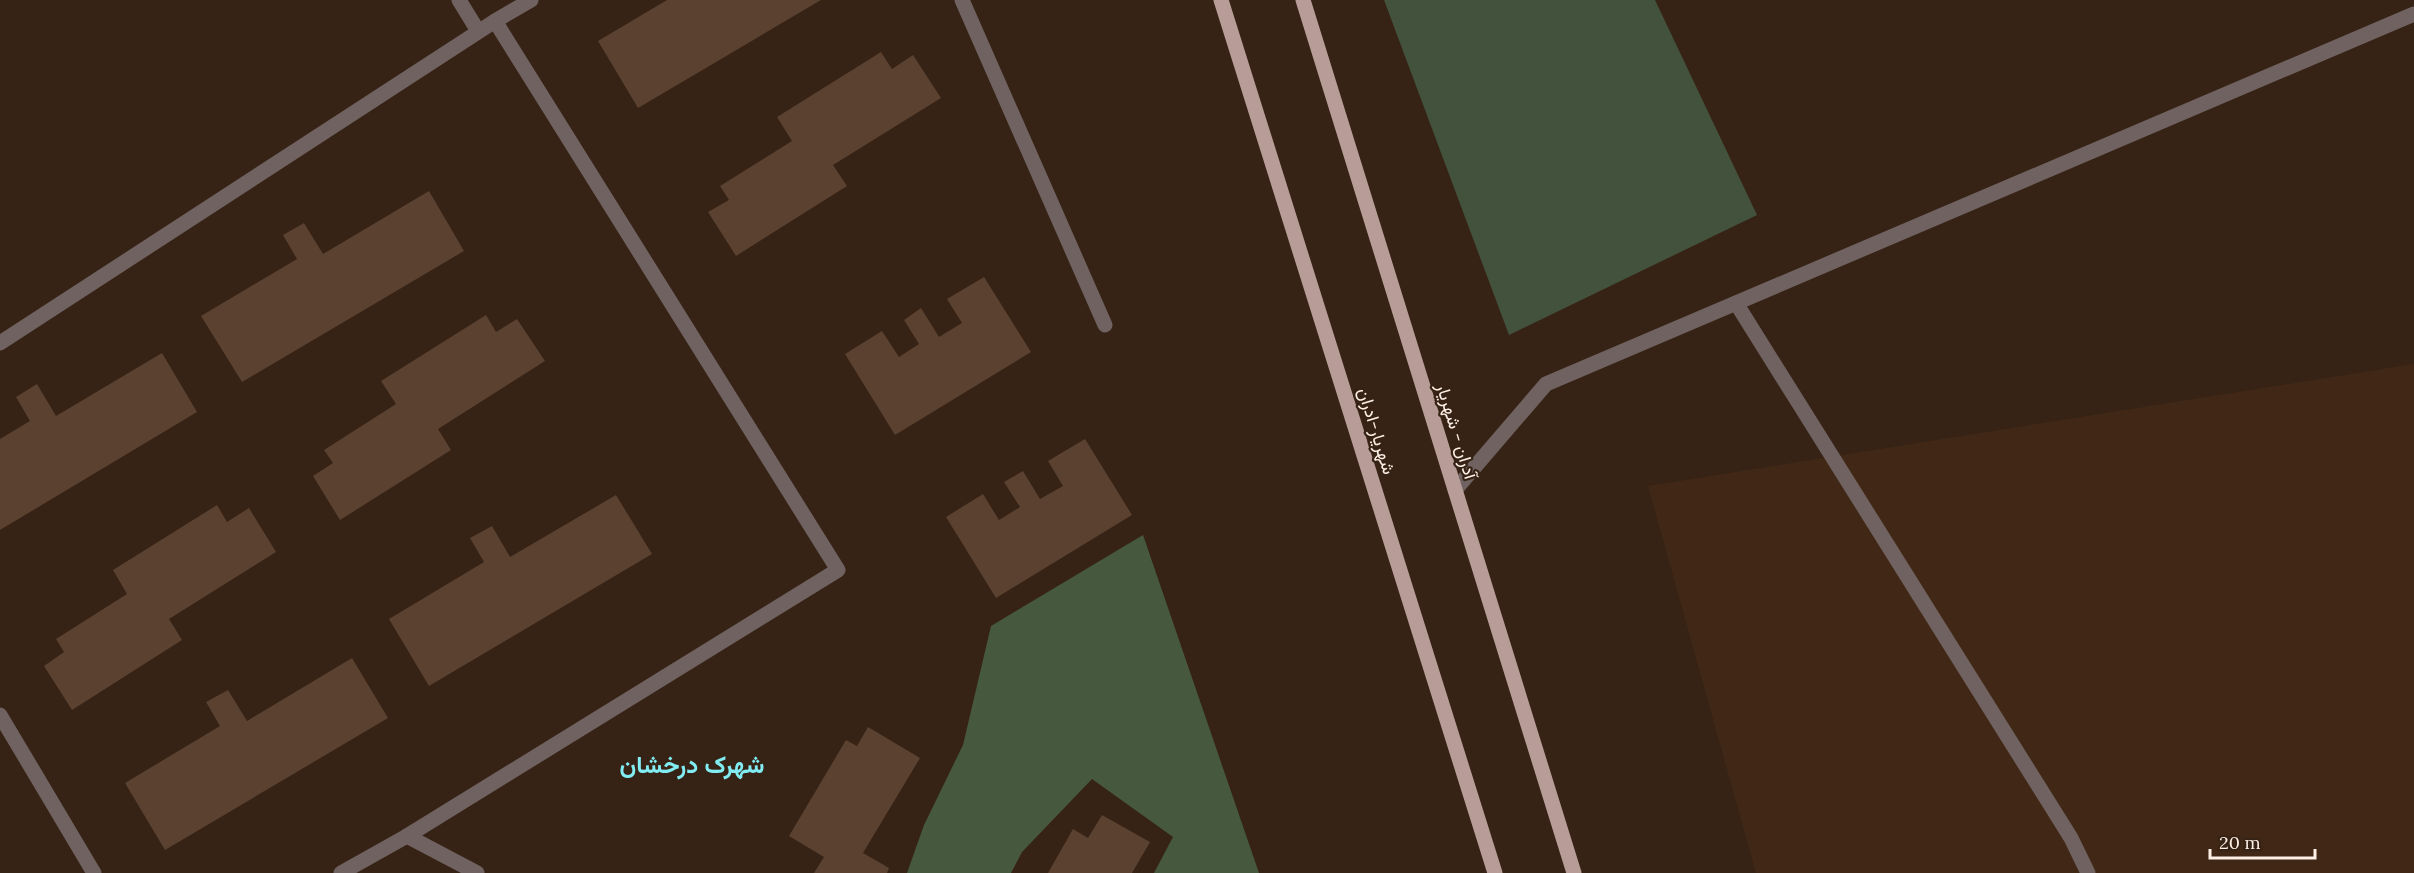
<svg xmlns="http://www.w3.org/2000/svg" width="2414" height="873" font-family="Lora,Vazirmatn,serif">
<rect width="100%" height="100%" fill="#362315"/>
<!-- built -->
<polygon fill="#412816" points="2414,364 2414,873 1756,873 1648,486"/>
<!-- green -->
<polygon fill="#43523d" points="1384,0 1655,0 1757,215 1509,335"/>
<!-- forest -->
<polygon fill="#46593f" points="1143,535 1259,873 1154,873 1173,837 1092,779 1022,852 1011,873 907,873 924,825 963,745 991,626"/>
<!-- building -->
<g fill="#5b412f">
<polygon points="667,0 821,0 638,108 598,41"/>
<polygon points="881,52 892,69 913,55 941,98 833,165 847,186 736,256 708,212 729,200 720,186 792,141 777,117"/>
<polygon points="429,191 464,251 242,382 201,316 297,259 283,235 304,223 323,254"/>
<polygon points="984,277 1031,352 895,435 845,354 882,331 899,357 919,344 904,320 921,308 939,337 962,323 947,299"/>
<polygon points="486,315 496,332 517,319 545,361 438,429 451,450 340,520 313,476 333,463 324,450 396,404 381,381"/>
<polygon points="162,353 197,412 0,530 0,439 30,421 16,397 37,384 56,416"/>
<polygon points="1085,439 1132,515 996,598 946,517 983,494 999,520 1020,507 1004,482 1023,471 1040,499 1063,486 1048,461"/>
<polygon points="616,495 652,554 429,686 389,619 484,562 470,538 492,526 510,557"/>
<polygon points="217,505 227,522 249,508 276,552 169,619 182,640 72,710 44,666 64,652 56,639 127,594 113,570"/>
<polygon points="352,658 388,718 165,850 125,783 220,726 206,702 228,690 247,721"/>
<polygon points="868,727 920,758 863,853 889,868 887,873 814,873 824,857 789,836 846,740 857,746"/>
<polygon points="1102,815 1150,842 1132,873 1048,873 1073,829 1088,838"/>
</g>
<g fill="none" stroke-linecap="round" stroke-linejoin="round">
<!-- service -->
<g stroke="#6f6260" stroke-width="15">
<polyline points="459,0 478,31"/>
<polyline points="1736,303 2071,838 2088,873"/>
</g>
<!-- minor -->
<g stroke="#6f6260" stroke-width="15">
<polyline points="962,0 1105,325"/>
<polyline points="0,343 495,21 531,0"/>
<polyline points="1455,490 1546,384 2414,14"/>
<polyline points="0,715 94,873"/>
<polyline points="407,836 477,873"/>
<polyline points="341,873 407,836 838,570 495,21"/>
</g>
<!-- primary -->
<g stroke="#b79c97" stroke-width="15">
<polyline points="1221,0 1495,873"/>
<polyline points="1303,0 1574,873"/>
</g>
</g>
<g text-anchor="middle" dominant-baseline="central" stroke-width="4.5" stroke-linejoin="round" paint-order="stroke">
<!-- street labels -->
<g font-size="18" fill="#fef0e7" stroke="#362315">
<text transform="translate(1377 431) rotate(73)">شهریار-ادران</text>
<text transform="translate(1457 431) rotate(73)">آدران - شهریار</text>
</g>
<!-- district labels -->
<g font-size="24" font-weight="bold" fill="#81edf2" stroke="#362315">
<text x="692" y="764">شهرک درخشان</text>
</g>
</g>
<!-- scale -->
<path d="M2210 849v9h105v-9" fill="none" stroke="#fef0e7" stroke-width="3"/>
<text x="2219" y="849" font-size="18" fill="#fef0e7" stroke="#362315" stroke-width="4.5" paint-order="stroke">20 m</text>
</svg>
